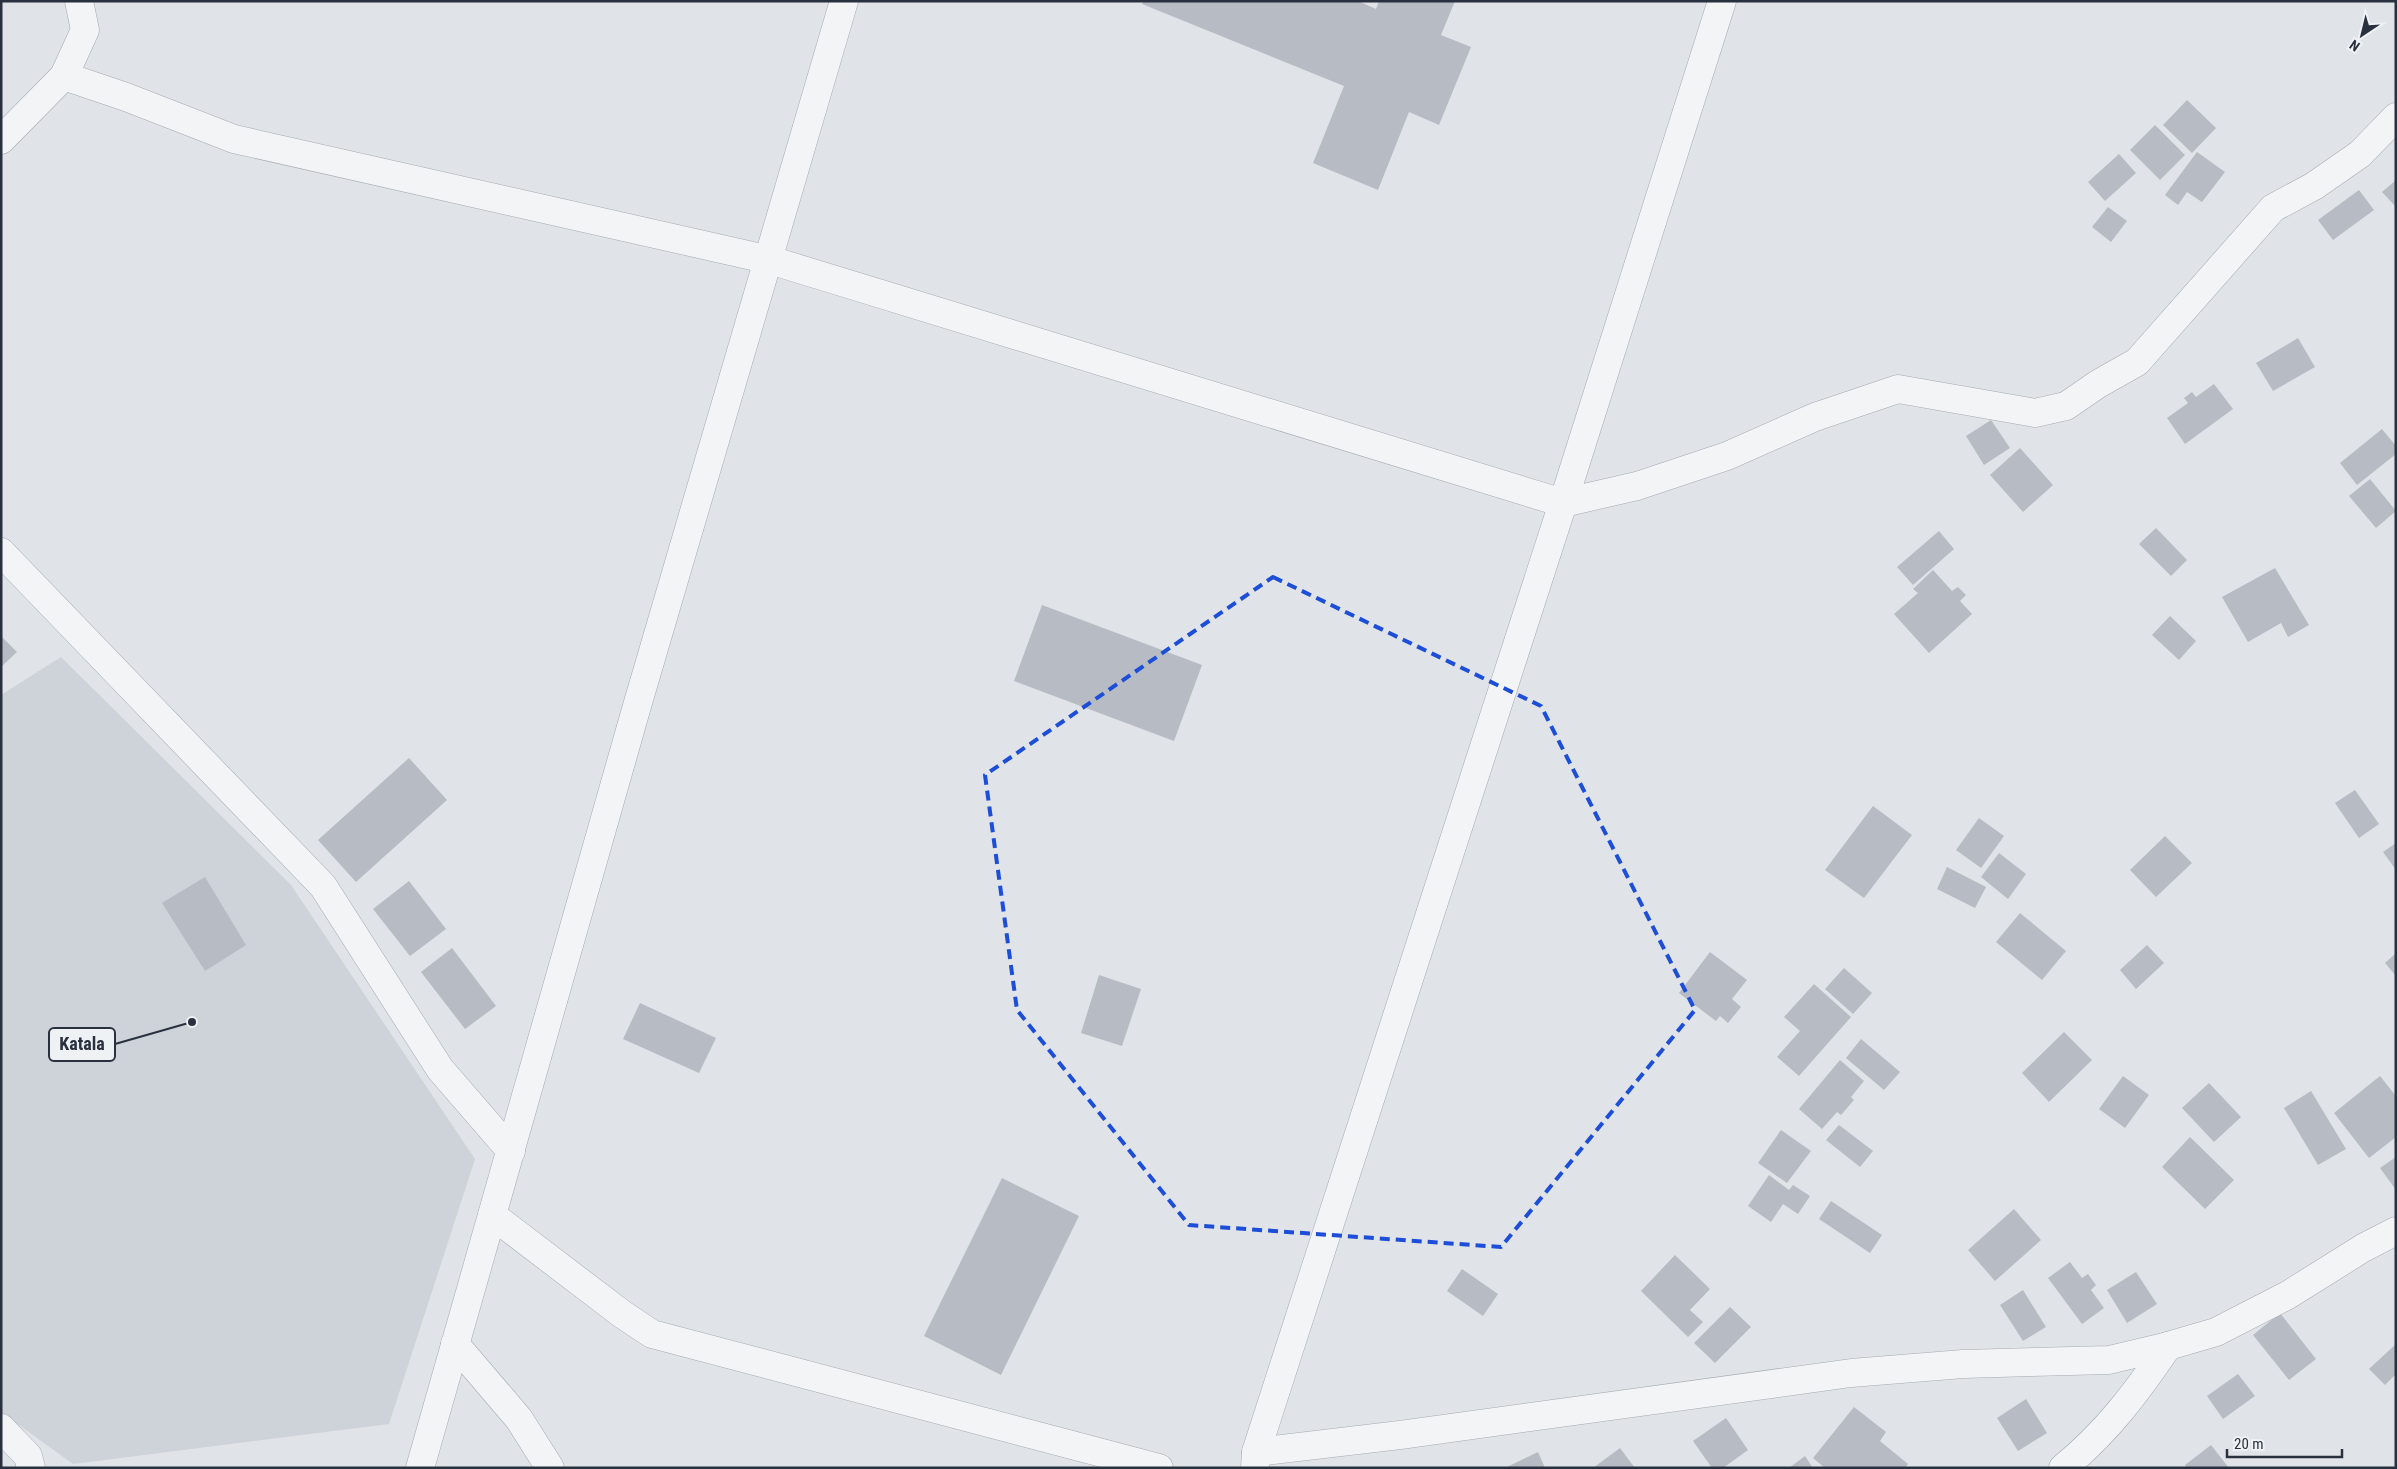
<svg xmlns="http://www.w3.org/2000/svg" width="2397" height="1469" font-family="'Roboto Condensed',sans-serif">
<rect width="100%" height="100%" fill="#e0e3e8"/>
<!-- built -->
<polygon fill="#ced2d9" points="61,657 291,885 475,1159 389,1424 73,1464 1,1412 1,695"/>
<!-- building -->
<g fill="#b7bcc4">
<polygon points="1144,1 1358,1 1376,9 1379,1 1455,1 1441,35 1471,47 1439,125 1409,112 1378,190 1313,163 1344,86 1142,4"/>
<polygon points="2187,100 2216,128 2192,153 2163,125"/>
<polygon points="2155,125 2185,155 2160,180 2130,150"/>
<polygon points="2197,152 2225,172 2202,202 2187,192 2178,205 2165,195"/>
<polygon points="2119,154 2136,173 2105,201 2088,182"/>
<polygon points="2396,180 2396,207 2382,192"/>
<polygon points="2359,190 2374,210 2333,240 2318,220"/>
<polygon points="2108,207 2127,221 2111,242 2092,227"/>
<polygon points="2298,338 2315,367 2273,391 2256,363"/>
<polygon points="2214,384 2233,409 2185,444 2167,418 2188,403 2184,398 2192,392 2196,397"/>
<polygon points="1991,420 2010,448 1984,465 1966,436"/>
<polygon points="2382,429 2396,446 2396,454 2357,485 2340,463"/>
<polygon points="2020,448 2053,485 2023,512 1990,475"/>
<polygon points="2370,479 2396,511 2376,528 2349,496"/>
<polygon points="2156,528 2187,560 2171,576 2139,544"/>
<polygon points="1939,531 1954,549 1913,585 1897,567"/>
<polygon points="2275,568 2309,625 2288,637 2281,623 2248,642 2222,597"/>
<polygon points="1933,570 1952,591 1958,587 1966,595 1960,601 1972,614 1929,653 1894,614 1918,593 1913,589"/>
<polygon points="1042,605 1202,665 1174,741 1014,681"/>
<polygon points="2170,616 2196,641 2179,660 2152,635"/>
<polygon points="1,636 17,652 1,667"/>
<polygon points="409,758 447,800 356,882 318,840"/>
<polygon points="2355,790 2379,824 2359,838 2335,803"/>
<polygon points="1873,806 1912,835 1864,898 1825,870"/>
<polygon points="1979,818 2004,836 1981,868 1956,850"/>
<polygon points="2165,836 2192,863 2156,897 2130,870"/>
<polygon points="2396,843 2396,870 2383,852"/>
<polygon points="1999,853 2026,874 2008,899 1981,877"/>
<polygon points="1947,867 1986,887 1975,908 1937,889"/>
<polygon points="205,877 246,945 205,971 162,903"/>
<polygon points="409,881 446,929 410,956 373,909"/>
<polygon points="2020,913 2066,951 2042,980 1996,942"/>
<polygon points="2147,945 2164,963 2136,989 2120,970"/>
<polygon points="452,948 496,1006 465,1029 421,972"/>
<polygon points="1710,952 1747,980 1732,999 1741,1007 1728,1023 1720,1016 1716,1021 1679,993"/>
<polygon points="2396,953 2396,976 2385,963"/>
<polygon points="1844,968 1872,993 1853,1014 1825,989"/>
<polygon points="1099,975 1141,989 1122,1046 1081,1033"/>
<polygon points="1814,984 1851,1017 1799,1076 1777,1057 1800,1031 1784,1017"/>
<polygon points="640,1003 716,1038 699,1073 623,1039"/>
<polygon points="2064,1032 2092,1060 2049,1102 2022,1073"/>
<polygon points="1861,1039 1900,1072 1884,1090 1846,1058"/>
<polygon points="1840,1060 1864,1081 1851,1097 1854,1100 1841,1115 1837,1112 1822,1129 1799,1109"/>
<polygon points="2123,1076 2149,1095 2125,1128 2099,1109"/>
<polygon points="2380,1076 2396,1096 2396,1137 2369,1158 2334,1113"/>
<polygon points="2209,1083 2241,1117 2214,1142 2182,1108"/>
<polygon points="2311,1091 2346,1149 2318,1165 2284,1108"/>
<polygon points="1839,1125 1873,1151 1860,1167 1826,1140"/>
<polygon points="1781,1130 1811,1151 1787,1183 1758,1163"/>
<polygon points="2190,1137 2234,1180 2205,1209 2162,1167"/>
<polygon points="2396,1157 2396,1190 2380,1168"/>
<polygon points="1769,1175 1789,1190 1793,1185 1810,1196 1798,1214 1783,1204 1771,1222 1748,1206"/>
<polygon points="1002,1178 1079,1216 1001,1375 924,1336"/>
<polygon points="1831,1201 1882,1235 1870,1253 1819,1219"/>
<polygon points="2014,1209 2041,1240 1995,1281 1968,1250"/>
<polygon points="1675,1255 1710,1289 1690,1310 1703,1322 1688,1337 1641,1291"/>
<polygon points="2070,1262 2082,1278 2088,1274 2096,1285 2091,1290 2104,1308 2082,1324 2048,1278"/>
<polygon points="1462,1269 1498,1294 1483,1316 1447,1291"/>
<polygon points="2136,1272 2157,1304 2127,1323 2107,1290"/>
<polygon points="2023,1290 2046,1327 2023,1341 2000,1305"/>
<polygon points="1730,1307 1751,1327 1715,1363 1694,1343"/>
<polygon points="2280,1313 2316,1359 2289,1380 2253,1335"/>
<polygon points="2396,1344 2396,1374 2385,1385 2369,1369"/>
<polygon points="2238,1374 2255,1396 2223,1419 2207,1396"/>
<polygon points="2026,1399 2047,1433 2018,1451 1997,1418"/>
<polygon points="1854,1407 1886,1432 1880,1441 1908,1464 1905,1468 1825,1468 1813,1458"/>
<polygon points="1726,1418 1748,1450 1723,1468 1712,1468 1693,1441"/>
<polygon points="2211,1445 2229,1468 2187,1468 2185,1465"/>
<polygon points="1620,1448 1635,1468 1593,1468"/>
<polygon points="1538,1452 1545,1468 1505,1468"/>
<polygon points="1805,1456 1813,1468 1789,1468"/>
</g>
<g fill="none" stroke-linecap="round" stroke-linejoin="round">
<defs>
<g id="minor">
<polyline points="64,76 126,97 234,139 770,260 1563,503 1637,486 1727,456 1815,417 1898,389 2035,413 2066,406 2098,384 2137,362 2273,208 2314,186 2360,154 2396,117"/>
<polyline points="1,140 64,76 85,30 79,1"/>
<polyline points="1,552 323,886 440,1069 511,1151"/>
<polyline points="492,1215 622,1314 652,1334 1159,1468"/>
<polyline points="455,1344 519,1419 550,1468"/>
<polyline points="1,1428 28,1456 31,1468"/>
<polyline points="1256,1452 1400,1435 1851,1373 1963,1364 2109,1360 2168,1346 2216,1332 2288,1295 2363,1248 2396,1231"/>
<polyline points="420,1468 637,706 844,1"/>
<polyline points="1255,1468 1256,1452 1563,503 1722,1"/>
<path d="M2063,1468c43,-35 74,-76 105,-122"/>
</g>
</defs>
<!-- minor casing -->
<use href="#minor" stroke="#a5aab2" stroke-width="29"/>
<!-- minor -->
<use href="#minor" stroke="#f2f4f6" stroke-width="28"/>
</g>
<!-- marked area -->
<path fill="none" stroke="#1d4ed8" stroke-width="4" stroke-dasharray="10 6" stroke-linejoin="round" d="M1273,577l268,129 154,304 -194,237 -312,-22 -172,-215 -32,-235z"/>
<!-- callouts -->
<path fill="none" stroke="#29313e" stroke-width="2" d="M192 1022L115 1044"/>
<circle fill="#29313e" stroke="#eff2f5" stroke-width="2" cx="192" cy="1022" r="5"/>
<rect fill="#eff2f5" stroke="#29313e" stroke-width="2" x="49" y="1028" width="66" height="33" rx="5"/>
<g font-size="18" text-anchor="middle" font-weight="bold" fill="#29313e">
<text x="82" y="1050">Katala</text>
</g>
<!-- border -->
<rect width="2397" height="1469" fill="none" stroke="#29313e" stroke-width="5"/>
<!-- north arrow -->
<g transform="translate(2362 35) rotate(215)" stroke="#eff2f5" stroke-width="4" paint-order="stroke">
<path d="M0-4L9 19L0 12L-9 19Z" fill="#29313e"/>
<text y="-8" font-size="14" font-weight="bold" text-anchor="middle" fill="#29313e">N</text>
</g>
<!-- scale -->
<path d="M2227 1449v8h115v-8" fill="none" stroke="#29313e" stroke-width="2.5"/>
<text x="2234" y="1449" font-size="15" fill="#29313e" stroke="#eff2f5" stroke-width="4" paint-order="stroke">20 m</text>
</svg>
